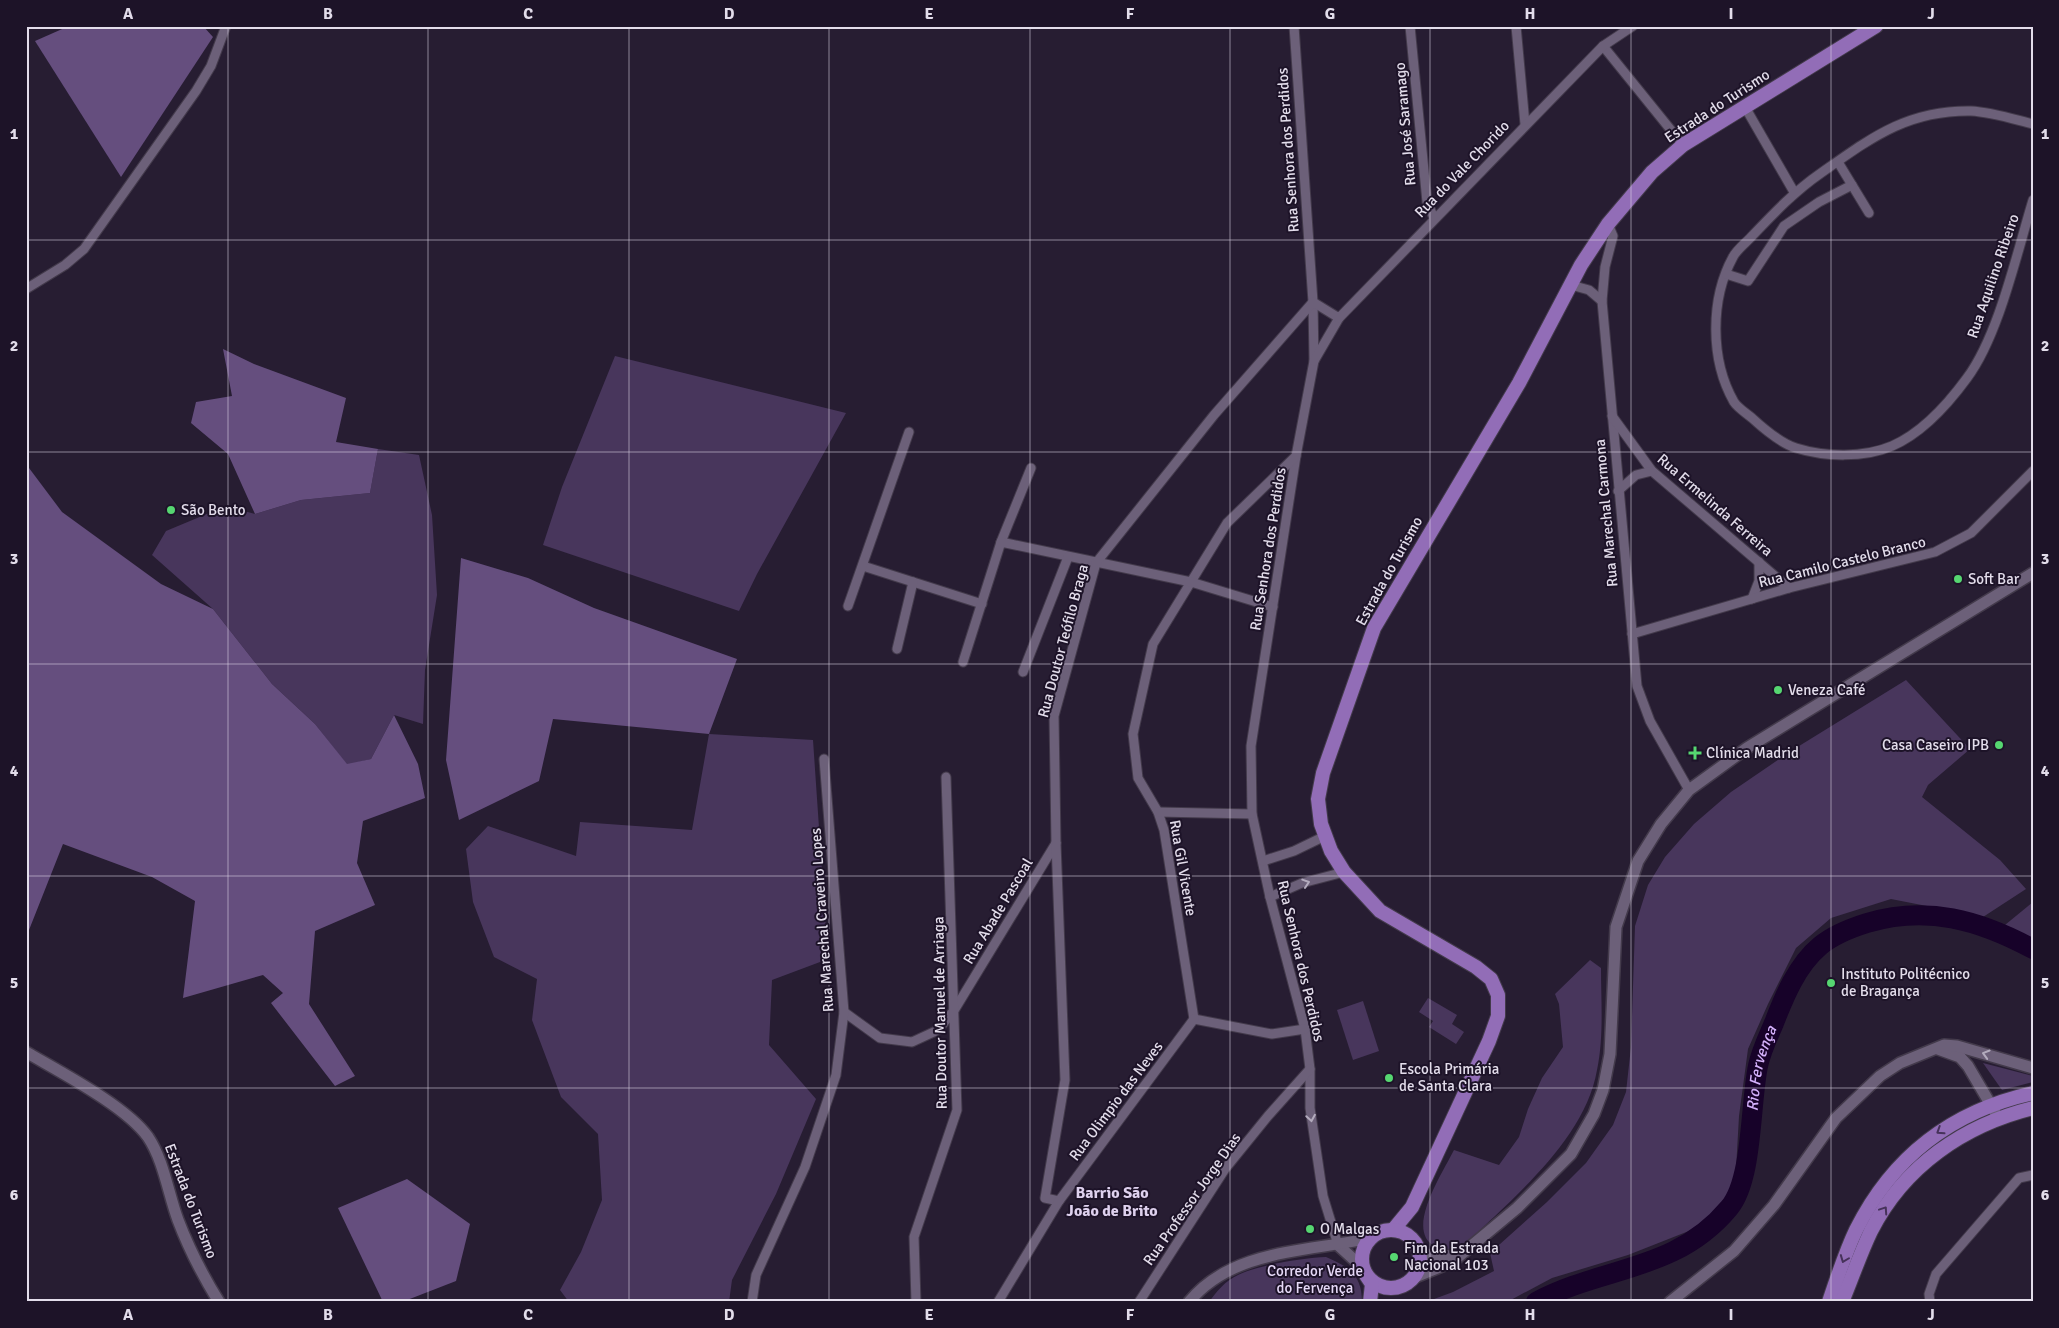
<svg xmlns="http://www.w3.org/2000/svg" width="2059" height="1328" font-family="Signika,sans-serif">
<rect width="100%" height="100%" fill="#271d32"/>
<!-- green -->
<g fill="#48365c">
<polygon points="615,356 846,413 757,574 739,611 543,545 562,487"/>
<polygon points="378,449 419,455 432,515 437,595 425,670 423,724 394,715 371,759 347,765 315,724 272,684 213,609 152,555 166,531 226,506 255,514 301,500 370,493"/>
<polygon points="1906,680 1970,749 1928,785 1922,797 2000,860 2026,889 1983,917 1891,899 1831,918 1796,948 1768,1004 1748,1049 1739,1116 1735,1187 1699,1227 1628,1255 1552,1278 1507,1302 1426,1302 1453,1292 1494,1271 1490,1253 1547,1202 1586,1163 1613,1125 1626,1092 1631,1047 1635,926 1648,885 1665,857 1694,824 1731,792 1791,751"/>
<polygon points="709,734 813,740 828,959 772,980 769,1045 816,1099 776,1194 732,1280 729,1302 569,1302 560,1290 581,1252 602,1200 598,1134 561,1097 532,1020 537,979 494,957 473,902 466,849 488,826 576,856 580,822 692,830"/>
<polygon points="2033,902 2033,940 2005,925"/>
<path d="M1590,960l11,8c0,34 3,69 -4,102 -10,58 -62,108 -103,147 -12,10 -23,25 -38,31 -5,2 -13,1 -19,1 -3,-3 -9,-7 -11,-11 -12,-22 18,-68 28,-88l45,15 20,-28 9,-28 14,-31 21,-31 -4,-43 -4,-10z"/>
<polygon points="1428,998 1457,1015 1452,1024 1464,1032 1456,1044 1429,1027 1433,1021 1419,1012"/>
<polygon points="1363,1001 1379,1051 1353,1060 1337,1010"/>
<polygon points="1983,1063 2033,1076 2033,1082 2002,1090"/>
<path d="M1326,1257c23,10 36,18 36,45h-153c8,-11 16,-21 29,-27 19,-10 66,-17 88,-18z"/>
</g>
<!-- forest -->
<g fill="#654e7e">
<polygon points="69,26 203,26 213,37 121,177 35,41"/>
<polygon points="223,349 254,364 346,398 336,442 378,449 370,493 301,500 255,514 228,454 191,423 196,402 232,396"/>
<polygon points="26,464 62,512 161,584 213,609 272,684 315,724 347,764 371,759 394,715 418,764 425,798 363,821 357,863 375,905 315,931 309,1004 355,1076 335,1086 271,1003 283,993 263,975 183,998 195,901 152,877 63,844 29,930 26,929"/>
<polygon points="461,558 528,578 594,608 737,659 709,734 553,719 539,781 459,820 446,760"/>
<polygon points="407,1179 470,1224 456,1281 402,1302 383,1302 338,1208"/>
</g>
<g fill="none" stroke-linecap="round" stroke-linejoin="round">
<!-- river -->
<path stroke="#170229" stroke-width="20" id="s1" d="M1536,1302c67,-36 140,-30 193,-94 24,-28 21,-104 29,-142 3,-15 10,-29 16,-43 10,-26 23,-58 46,-77 13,-11 31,-18 47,-23 60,-18 112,-3 166,26"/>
<defs>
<g id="minor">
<polyline points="1294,26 1313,302 1314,361 1296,456 1251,746 1252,814 1270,897 1305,1029 1310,1069 1310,1108 1323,1196 1338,1245"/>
<polyline points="1410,26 1427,202 1434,218"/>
<polyline points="1516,26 1525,124"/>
<polyline points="1603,46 1683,145"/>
<polyline points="1745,107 1794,192"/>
<path d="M2033,124c-20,-5 -42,-12 -62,-13 -64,-1 -100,27 -150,62 -26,18 -46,39 -68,62 -6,7 -16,14 -20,22 -23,42 -23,103 1,145 4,6 12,11 18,16 12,11 28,25 44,30 29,9 68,10 96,-2 30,-13 56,-42 75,-68 32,-43 50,-126 66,-178"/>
<polyline points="1838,162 1869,213"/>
<polyline points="1608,224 1613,236 1605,267 1602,301 1637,686 1650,721 1689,790"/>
<polyline points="1726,274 1748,281 1784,226 1819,202 1852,185"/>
<polyline points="1571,285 1589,290 1602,301"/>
<polyline points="26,289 65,265 84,249 196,91 211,66 226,26"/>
<polyline points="1314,361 1339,318"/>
<polyline points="1612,416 1652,471 1789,588"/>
<polyline points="1296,456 1227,523 1153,644 1133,734 1138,778 1158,812 1164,830 1194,1019 1272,1034 1305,1029"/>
<polyline points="1618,491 1636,475 1652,471"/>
<polyline points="1001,542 1031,468"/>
<polyline points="863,566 982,604"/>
<polyline points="1752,599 1759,581 1759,562"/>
<polyline points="848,606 909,432"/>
<polyline points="1632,634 1789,588 1935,552 1971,533 2033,471"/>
<polyline points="897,649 913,582"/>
<polyline points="963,662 1001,542 1191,582 1273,607"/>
<polyline points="1023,672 1068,557"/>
<polyline points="1158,812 1252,814"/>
<polyline points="1263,861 1294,851 1325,836"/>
<polyline points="1270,897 1302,883 1344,872"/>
<polyline points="844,1012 880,1038 912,1042 938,1030 955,1009 1056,843"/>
<polyline points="1059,1201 1045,1198 1065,1080 1056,843 1054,716 1096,563 1214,415 1313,302 1339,318 1603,46 1633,26"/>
<polyline points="752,1302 756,1275 805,1167 836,1075 844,1012 824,759"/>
<polyline points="916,1302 914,1237 957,1110 946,777"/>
<polyline points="998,1302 1059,1201 1194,1019"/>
<polyline points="1139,1302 1225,1169 1268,1116 1310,1069"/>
<polyline points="1930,1302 1929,1294 1936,1274 2019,1178 2033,1175"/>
</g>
<g id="tertiary">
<polyline points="1938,1049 1960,1057 1968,1066 1995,1112"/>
<path d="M26,1052c34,20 100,54 122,85 16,24 20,56 30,83 11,29 25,56 41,82"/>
<polyline points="1338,1245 1362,1267"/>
<polyline points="1419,1254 1451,1256 1461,1253"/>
<polyline points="1413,1278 1452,1262 1517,1208 1571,1154 1594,1114 1603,1090 1610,1054 1616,927 1638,861 1661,824 1689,790 1747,748 2033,573"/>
<path d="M1189,1302c43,-53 119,-50 181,-64"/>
<polyline points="1670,1302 1734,1251 1774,1205 1836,1118 1880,1076 1900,1063 1944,1045 1957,1046 2033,1068"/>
</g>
<g id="primary">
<polyline points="1393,1230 1412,1207 1489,1041 1498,1016 1498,995 1491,979 1476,967 1380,911 1344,872 1331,851 1321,824 1318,799 1323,773 1374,628 1519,383 1581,265 1608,224 1652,172 1683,145 1876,26"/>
<circle cx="1391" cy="1259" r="29"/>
<polyline points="1366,1275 1372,1284 1370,1302"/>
<path d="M1829,1302c8,-24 16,-49 27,-72 37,-74 96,-119 177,-137"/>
<path d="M1842,1302c10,-24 18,-48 29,-71 33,-65 93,-106 162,-123"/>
</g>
</defs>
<!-- minor casing -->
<use href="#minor" stroke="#433a4b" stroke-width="11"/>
<!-- tertiary casing -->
<use href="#tertiary" stroke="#433a4b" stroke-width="14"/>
<!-- primary casing -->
<use href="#primary" stroke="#433a4b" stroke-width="16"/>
<!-- minor -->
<use href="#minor" stroke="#6c6079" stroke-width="9"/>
<!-- tertiary -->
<use href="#tertiary" stroke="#6c6079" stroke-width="11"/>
<!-- primary -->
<use href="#primary" stroke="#926db7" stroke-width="14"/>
</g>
<!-- one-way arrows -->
<defs><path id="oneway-chevron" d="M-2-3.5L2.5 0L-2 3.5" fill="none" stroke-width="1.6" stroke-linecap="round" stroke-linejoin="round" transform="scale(1.25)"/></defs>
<g stroke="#b3abbd">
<use href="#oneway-chevron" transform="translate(1306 883) rotate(-18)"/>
<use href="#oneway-chevron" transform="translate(1986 1054) rotate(-164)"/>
<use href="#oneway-chevron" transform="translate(1311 1118) rotate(81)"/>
</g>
<g stroke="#46325a">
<use href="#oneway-chevron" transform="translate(1940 1131) rotate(147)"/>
<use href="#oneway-chevron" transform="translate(1884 1210) rotate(-56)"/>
<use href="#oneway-chevron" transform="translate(1844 1259) rotate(111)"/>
</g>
<!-- grid -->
<path fill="none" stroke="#e3ddeb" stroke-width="1" stroke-opacity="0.55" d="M228,26v1276M428,26v1276M629,26v1276M829,26v1276M1030,26v1276M1230,26v1276M1430,26v1276M1631,26v1276M1831,26v1276M26,240h2007M26,452h2007M26,664h2007M26,876h2007M26,1088h2007"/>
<!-- markers -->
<g fill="#56d671" stroke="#1d1328" stroke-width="2">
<circle cx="171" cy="510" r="5"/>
<circle cx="1958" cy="579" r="5"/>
<circle cx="1778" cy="690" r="5"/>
<circle cx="1999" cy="745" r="5"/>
<path d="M1692.5 745.5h5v5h5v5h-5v5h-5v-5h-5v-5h5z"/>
<circle cx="1831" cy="983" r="5"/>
<circle cx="1389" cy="1078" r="5"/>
<circle cx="1310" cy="1229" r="5"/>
<circle cx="1394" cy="1257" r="5"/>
</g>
<g text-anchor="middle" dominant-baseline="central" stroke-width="4" stroke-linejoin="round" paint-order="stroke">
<!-- street labels -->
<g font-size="15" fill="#e3ddeb" stroke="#1d1328">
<text transform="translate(1717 106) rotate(-33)">Estrada do Turismo</text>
<text transform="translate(1405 124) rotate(-95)">Rua José Saramago</text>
<text transform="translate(1288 150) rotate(-94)">Rua Senhora dos Perdidos</text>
<text transform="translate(1462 169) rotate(-46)">Rua do Vale Chorido</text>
<text transform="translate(1993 276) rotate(-71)">Rua Aquilino Ribeiro</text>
<text transform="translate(1715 505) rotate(41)">Rua Ermelinda Ferreira</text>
<text transform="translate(1606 513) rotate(-95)">Rua Marechal Carmona</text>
<text transform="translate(1268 549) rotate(-81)">Rua Senhora dos Perdidos</text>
<text transform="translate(1842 562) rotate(-14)">Rua Camilo Castelo Branco</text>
<text transform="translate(1389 571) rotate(-61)">Estrada do Turismo</text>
<text transform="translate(1063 641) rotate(-75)">Rua Doutor Teófilo Braga</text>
<text transform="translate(1183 868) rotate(80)">Rua Gil Vicente</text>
<text transform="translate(998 911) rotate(-59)">Rua Abade Pascoal</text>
<text transform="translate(822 920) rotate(-94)">Rua Marechal Craveiro Lopes</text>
<text transform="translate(1301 961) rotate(77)">Rua Senhora dos Perdidos</text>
<text transform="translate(940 1013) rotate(-91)">Rua Doutor Manuel de Arriaga</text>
<text transform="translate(1116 1101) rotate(-53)">Rua Olimpio das Neves</text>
<text transform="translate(1192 1199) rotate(-55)">Rua Professor Jorge Dias</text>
<text transform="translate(191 1201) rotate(69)">Estrada do Turismo</text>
</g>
<!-- poi labels -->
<g font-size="15" fill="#e3ddeb" stroke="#1d1328" text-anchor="start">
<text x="181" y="510">São Bento</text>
<text x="1968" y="579">Soft Bar</text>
<text x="1788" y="690">Veneza Café</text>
<text x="1989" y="745" text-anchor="end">Casa Caseiro IPB</text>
<text x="1706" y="753">Clínica Madrid</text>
<text x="1841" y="974">Instituto Politécnico<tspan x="1841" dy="17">de Bragança</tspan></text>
<text x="1399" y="1069">Escola Primária<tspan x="1399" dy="17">de Santa Clara</tspan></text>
<text x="1320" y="1229">O Malgas</text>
<text x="1404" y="1248">Fim da Estrada<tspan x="1404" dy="17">Nacional 103</tspan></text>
</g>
<!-- park labels -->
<g font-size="15" fill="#e7daf8" stroke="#1d1328">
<text x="1315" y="1271">Corredor Verde<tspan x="1315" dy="17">do Fervença</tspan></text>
</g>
<!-- water labels -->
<g font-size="16" font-style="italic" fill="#d3b0fa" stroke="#1d1328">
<text stroke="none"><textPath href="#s1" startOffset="362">Rio Fervença</textPath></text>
</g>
<!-- neighbourhood labels -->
<g font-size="16" font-weight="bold" fill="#ded1ee" stroke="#1d1328">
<text x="1112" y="1193">Barrio São<tspan x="1112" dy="18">João de Brito</tspan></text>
</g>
</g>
<!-- border -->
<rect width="2059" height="1328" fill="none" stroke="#1d1328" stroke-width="55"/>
<rect x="28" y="28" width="2004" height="1272" fill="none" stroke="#e3ddeb" stroke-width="2"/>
<g font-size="16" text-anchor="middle" font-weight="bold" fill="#e3ddeb">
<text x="128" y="19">A</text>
<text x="328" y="19">B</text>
<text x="528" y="19">C</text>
<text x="729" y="19">D</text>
<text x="929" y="19">E</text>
<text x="1130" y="19">F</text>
<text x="1330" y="19">G</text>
<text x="1530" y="19">H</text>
<text x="1731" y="19">I</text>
<text x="1931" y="19">J</text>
<text x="14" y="139">1</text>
<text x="2045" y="139">1</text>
<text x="14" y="351">2</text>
<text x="2045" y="351">2</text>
<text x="14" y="564">3</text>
<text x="2045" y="564">3</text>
<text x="14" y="776">4</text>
<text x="2045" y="776">4</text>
<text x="14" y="988">5</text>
<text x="2045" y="988">5</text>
<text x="14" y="1200">6</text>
<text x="2045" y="1200">6</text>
<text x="128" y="1320">A</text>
<text x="328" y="1320">B</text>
<text x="528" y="1320">C</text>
<text x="729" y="1320">D</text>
<text x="929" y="1320">E</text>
<text x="1130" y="1320">F</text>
<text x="1330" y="1320">G</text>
<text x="1530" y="1320">H</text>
<text x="1731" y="1320">I</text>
<text x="1931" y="1320">J</text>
</g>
</svg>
